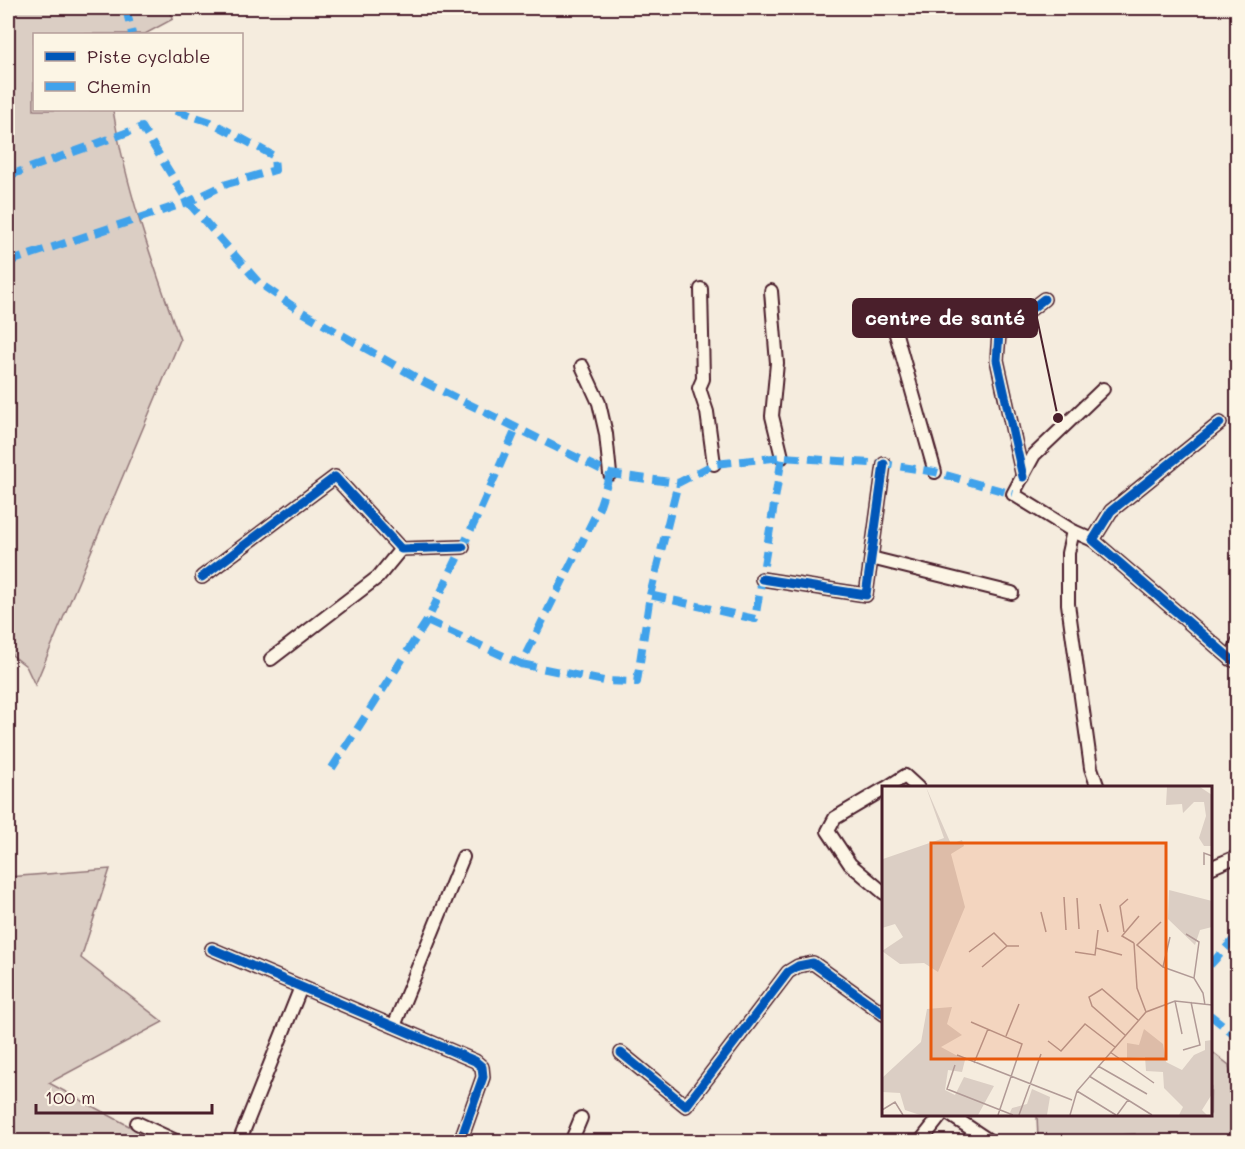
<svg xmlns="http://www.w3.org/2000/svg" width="1245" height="1149" font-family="Mali,sans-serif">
<rect width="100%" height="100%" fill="#f5ecde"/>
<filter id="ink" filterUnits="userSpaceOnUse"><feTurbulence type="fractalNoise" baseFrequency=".0167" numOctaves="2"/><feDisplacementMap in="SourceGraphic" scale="12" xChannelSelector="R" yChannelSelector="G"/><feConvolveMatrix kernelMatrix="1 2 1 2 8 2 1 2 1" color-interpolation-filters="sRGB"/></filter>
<g filter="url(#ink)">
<!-- green -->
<g fill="#dbcec4" stroke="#927678" stroke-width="1.5">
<path d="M8,8h99l1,2 6,-2h55l4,11 -28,15h-111v76h79c13,79 40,154 67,230l-145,345 -9,-19 -18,-14z"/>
<polygon points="110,869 81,958 163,1022 49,1083 157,1141 8,1141 8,877"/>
<polygon points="1211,1051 1229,1065 1237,1126 1237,1141 1135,1141 1135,1134 1038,1139 1037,1115 1210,1114"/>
</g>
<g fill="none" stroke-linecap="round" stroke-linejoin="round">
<defs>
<g id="minor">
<polyline points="701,289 703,379 699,388 707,412 714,464"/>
<polyline points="771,291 777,363 772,416 782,457"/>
<polyline points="894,327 935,472"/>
<polyline points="582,366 599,403 606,434 610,474"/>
<polyline points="1220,423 1111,511 1093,540 1231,659 1238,662"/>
<polyline points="1023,477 997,360 999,334 1044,299"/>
<polyline points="1073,531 1068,553 1068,604 1091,768 1098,788"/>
<polyline points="1093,540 1073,531 1013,494 1034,455 1103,389"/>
<polyline points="871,558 1012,593"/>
<polyline points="202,577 335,477 401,549 463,547"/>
<polyline points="762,579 866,595 884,464"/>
<polyline points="271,659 378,577 401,549"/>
<polyline points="1231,659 1238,642"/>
<polyline points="886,788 905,776 918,788"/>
<polyline points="884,789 835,818 828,831 850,864 884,893"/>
<polyline points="1210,868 1238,856"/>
<polyline points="212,949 475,1061 482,1067 483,1077 460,1142"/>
<polyline points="394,1026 463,857"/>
<polyline points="621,1053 686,1106 788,972 798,966 813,963 884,1014"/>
<polyline points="949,1114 991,1142"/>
<polyline points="137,1123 178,1142"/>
<polyline points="239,1142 301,987"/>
<polyline points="571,1142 581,1118"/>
<polyline points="920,1142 942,1114"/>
</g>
</defs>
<!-- minor casing -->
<use href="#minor" stroke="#4a1f2b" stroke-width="16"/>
<!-- minor -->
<use href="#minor" stroke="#fcf5e5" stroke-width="12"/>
<!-- quiet -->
<g stroke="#40a2eb" stroke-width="8" stroke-dasharray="15 8" stroke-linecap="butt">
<polyline points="126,8 132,34"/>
<polyline points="8,176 142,127 188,202 259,283 297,309 424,382 610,474 678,483 714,464 782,457 884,464 935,472 1013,494"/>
<polyline points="8,262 188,202 227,184 275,170 274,156 211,122 173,110"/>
<polyline points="650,595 678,483"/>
<polyline points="427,621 521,664 599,508 610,474"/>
<polyline points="521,664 604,681 637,682 650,595 755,619 782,457"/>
<polyline points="332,768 427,621 477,517 516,429"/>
<polyline points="1210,965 1238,935"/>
<polyline points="1210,1015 1238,1037"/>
</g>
<defs>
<g id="cycleway">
<polyline points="1220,423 1111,511 1093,540 1231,659 1238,662"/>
<polyline points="1023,477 997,360 999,334 1044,299"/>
<polyline points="202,577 335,477 401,549 463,547"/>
<polyline points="762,579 866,595 884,464"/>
<polyline points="212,949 475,1061 482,1067 483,1077 460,1142"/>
<polyline points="621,1053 686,1106 788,972 798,966 813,963 884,1014"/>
</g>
</defs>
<!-- cycleway casing -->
<use href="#cycleway" stroke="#fcf5e5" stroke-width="13"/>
<!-- cycleway -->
<use href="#cycleway" stroke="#0057b8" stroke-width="9"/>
</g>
</g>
<!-- overview -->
<g transform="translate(882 786)">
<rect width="330" height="330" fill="#f5ecde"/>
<path d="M44,1l25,57 11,-4 2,6 -13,8 14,53 -27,65 -14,-9 -24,1 -18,-13 21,-14 -8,-13 -13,4 1,-69 61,-21zM285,1h33l12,8v51h-8l-5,-8 7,-22 -2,-14h-10l-11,11 -1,-9 -16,1zM287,104l43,11v26l-12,3 -5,15 -27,-26zM70,221l-5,17 15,11 -21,12 24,13 -3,12 -14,-2 -3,20 10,5 9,-18 30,9 -16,29h-58l-15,-5 -5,-17 -18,-1v-14l39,-36 6,-33zM262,243l19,15 3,18 16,8 12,-15 11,-5v-9l7,-1v54l-10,16 5,5h-28l4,-8 -19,-19 -1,-16 -17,-1 -1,-14 -18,1v-15l12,2zM150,303l18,8 -3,18h-38l3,-7 15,-4z" fill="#dbcec4"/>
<path fill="none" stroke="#b19a96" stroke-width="1.5" d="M322,79v-12l8,3M182,111l2,33M195,112l2,31M218,118l8,28M159,126l5,20M279,136l-24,23 26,22 31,11 9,15 2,12M242,146l-4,-26 8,-7M304,148l13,8 -5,36M252,157l3,45 9,24M252,157l-12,-7 17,-20M214,162l26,7M87,166l25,-19 13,13h12M193,166l20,3 3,-25M100,181l25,-21M281,181l7,-30M293,215l7,33M89,236l51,22 -24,71M243,249l-33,-29 -3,-9 13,-8 36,31M124,250l13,-32M166,255l13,10 24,-27 30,23M301,264l17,-5 -9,-43M228,266l44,31M75,269l115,45M92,277l14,-34M73,279l-8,24 66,26M216,280l49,28M207,290l39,24 -11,15M195,305l39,24M246,314l24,15M0,324l13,-8 8,13M137,329l22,-61M188,329l7,-24 69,-79 29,-11 37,4"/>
<path fill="#e8590c" fill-opacity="0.15" stroke="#e8590c" stroke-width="3" d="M49,57h235v216h-235z"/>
<rect width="330" height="330" fill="none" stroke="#4a1f2b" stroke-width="3"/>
</g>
<!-- callouts -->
<path fill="none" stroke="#4a1f2b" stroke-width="2" d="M1058 418L1037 318"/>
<circle fill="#4a1f2b" stroke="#fcf5e5" stroke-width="2" cx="1058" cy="418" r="6"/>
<rect fill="#4a1f2b" stroke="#4a1f2b" stroke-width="2" x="853" y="299" width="184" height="38" rx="6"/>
<g font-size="20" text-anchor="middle" font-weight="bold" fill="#fff">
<text x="945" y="325">centre de santé</text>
</g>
<!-- margin -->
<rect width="1245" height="1149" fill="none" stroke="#fcf5e5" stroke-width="30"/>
<rect x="15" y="15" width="1215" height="1119" fill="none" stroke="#4a1f2b" stroke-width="2" filter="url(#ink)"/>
<!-- legend -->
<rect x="33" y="33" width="210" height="78" fill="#fcf5e5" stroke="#b59f9b" stroke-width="1.5"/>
<rect x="45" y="52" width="30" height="9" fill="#0057b8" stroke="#b59f9b" stroke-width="1.5"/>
<text x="87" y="63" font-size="18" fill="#4a1f2b">Piste cyclable</text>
<rect x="45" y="82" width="30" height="9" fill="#40a2eb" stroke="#b59f9b" stroke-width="1.5"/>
<text x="87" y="93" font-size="18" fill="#4a1f2b">Chemin</text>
<!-- scale -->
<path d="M36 1104v9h176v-9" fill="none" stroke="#4a1f2b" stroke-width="3"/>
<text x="45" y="1104" font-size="18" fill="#4a1f2b" stroke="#fcf5e5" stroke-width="4.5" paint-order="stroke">100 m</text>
</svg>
